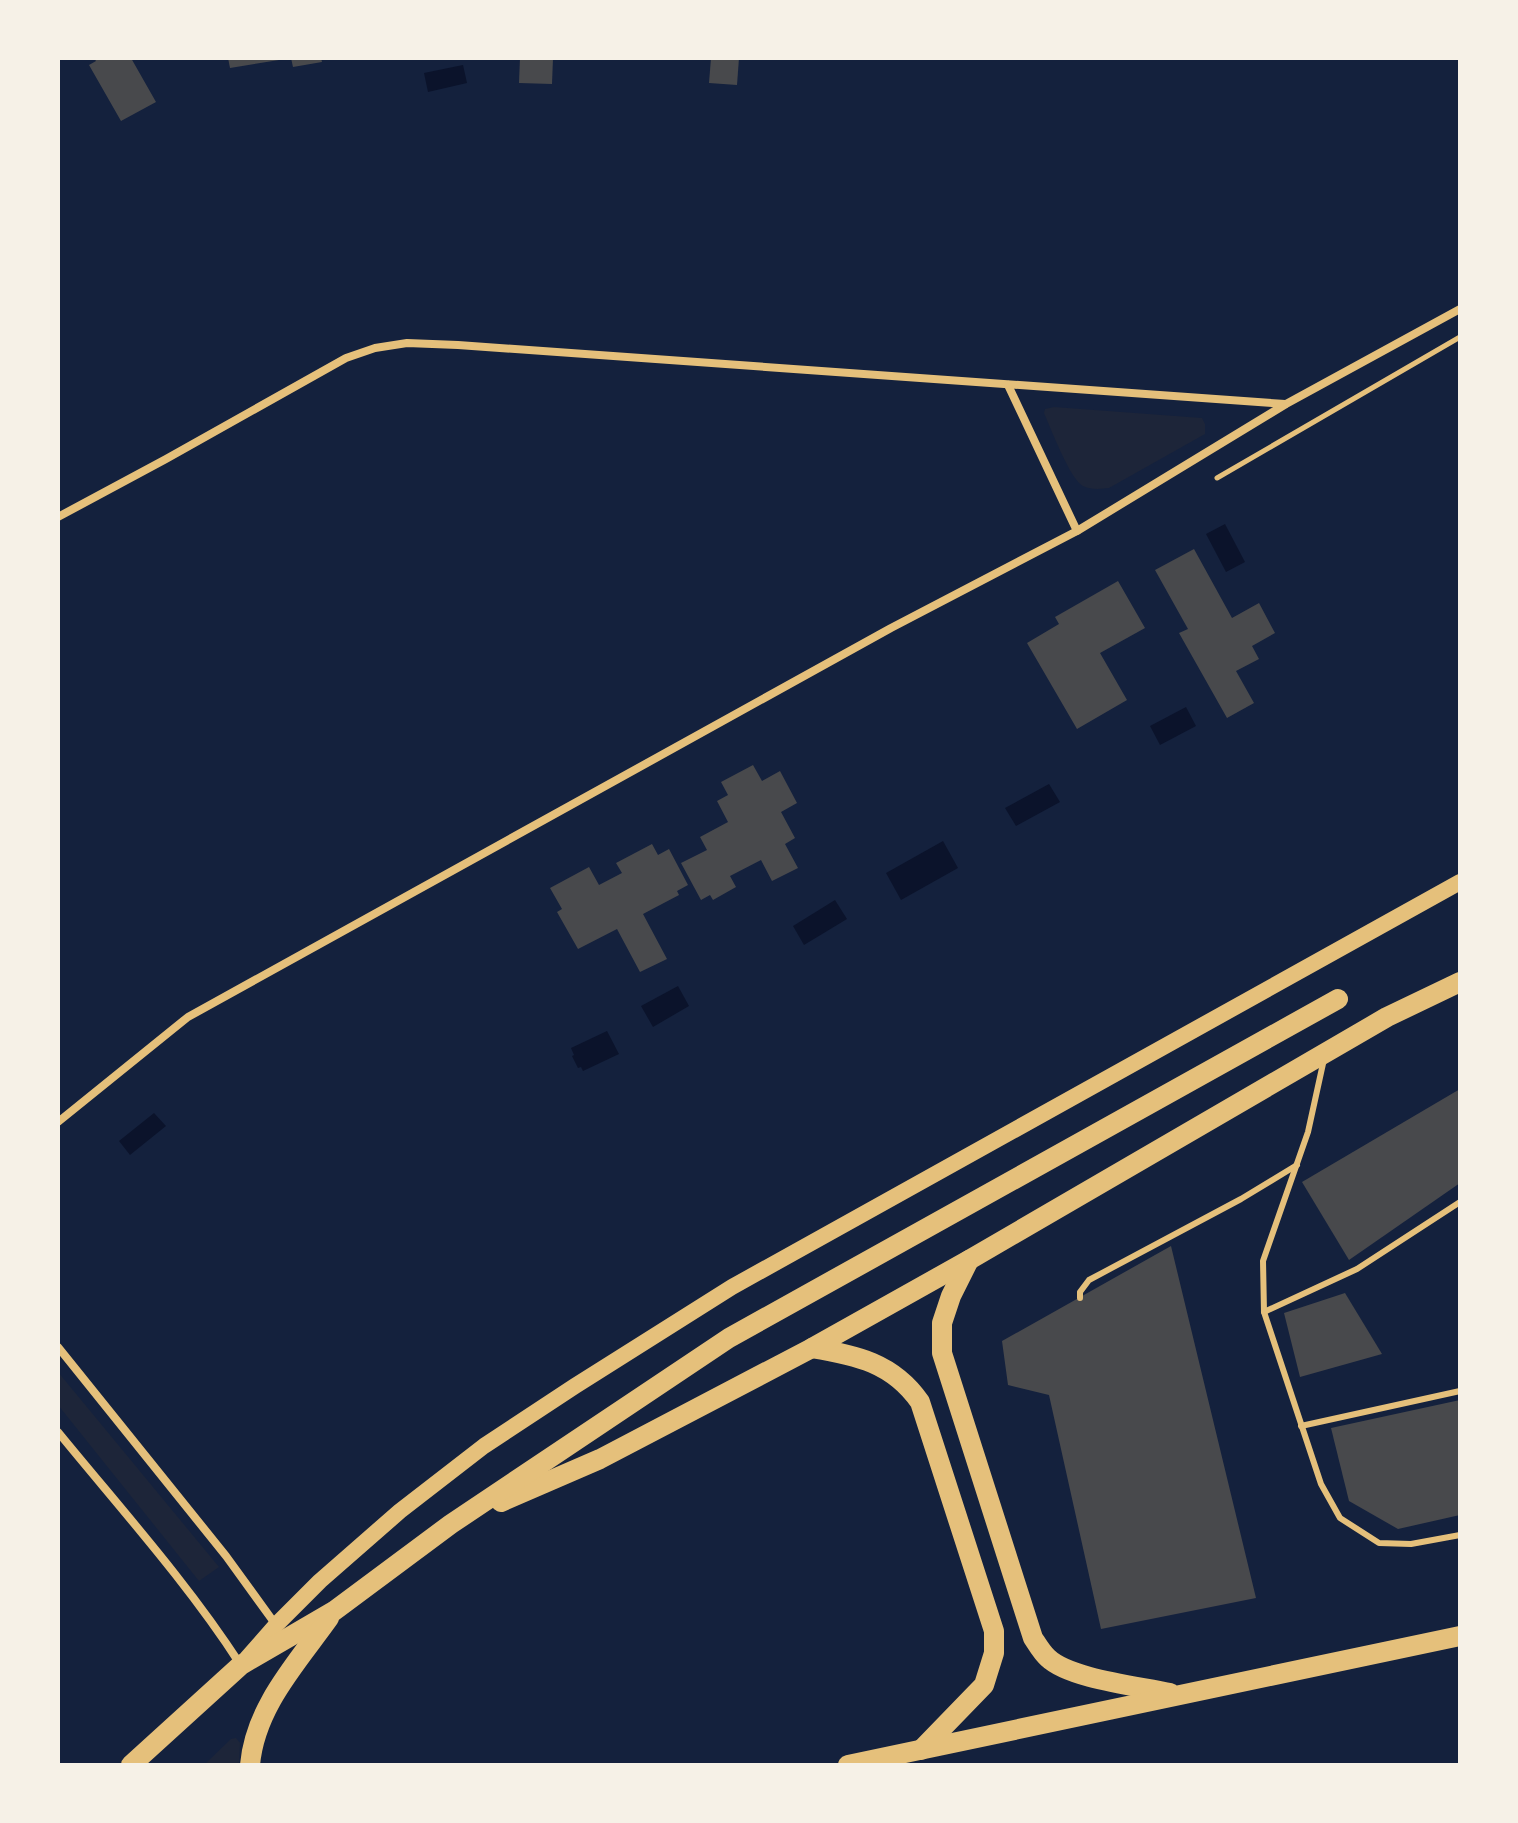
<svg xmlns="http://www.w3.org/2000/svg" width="1518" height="1823" font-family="Manrope,sans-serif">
<rect width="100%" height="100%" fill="#14213d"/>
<!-- green -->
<g fill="#1d2539">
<path d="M1054,407l148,11 3,6v10l-96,54c-8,1 -18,2 -26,-2 -13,-7 -32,-57 -39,-73l1,-4z"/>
<polygon points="58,1372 219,1567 199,1581 58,1405"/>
<polygon points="236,1738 240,1743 239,1765 204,1765 231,1739"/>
</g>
<!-- water -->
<g fill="#0b132b">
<polygon points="463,65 467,83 428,92 424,73"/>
<polygon points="1225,524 1245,562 1226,572 1206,534"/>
<polygon points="1186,707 1196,726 1160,745 1150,726"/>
<polygon points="1049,784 1060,802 1016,826 1005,808"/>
<polygon points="943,841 958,868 901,900 886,873"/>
<polygon points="835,900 847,919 804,945 793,926"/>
<polygon points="678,986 689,1006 653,1027 641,1006"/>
<polygon points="607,1031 619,1054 583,1071 581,1067 578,1068 572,1056 574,1055 571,1048"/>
<polygon points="154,1113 166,1126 130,1155 119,1141"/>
</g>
<!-- building -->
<g fill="#48494c">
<polygon points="94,58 131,58 156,102 121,121 89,65 96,61"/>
<polygon points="228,58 279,58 279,60 230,68"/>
<polygon points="291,58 321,58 322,62 293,67"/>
<polygon points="520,58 553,58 552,84 519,83"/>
<polygon points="711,58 739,58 737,85 709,83"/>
<polygon points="1194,549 1232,618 1259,603 1275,633 1252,646 1259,659 1236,671 1254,703 1227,718 1179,633 1188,629 1155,570"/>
<polygon points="1118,581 1145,628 1100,653 1127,700 1077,729 1027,643 1059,624 1055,617"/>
<polygon points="753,765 762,781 780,771 797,803 781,812 795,838 785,844 798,868 772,881 761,860 730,876 736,887 713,900 710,895 701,900 681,863 707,850 700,837 728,822 717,801 728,795 721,782"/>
<polygon points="652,844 658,855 669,849 688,885 677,891 679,895 643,914 667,959 640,972 617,929 578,949 557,912 562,909 550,888 589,867 599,885 622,873 616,863"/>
<polygon points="1460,1089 1460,1183 1349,1260 1302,1182"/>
<polygon points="1171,1246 1256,1598 1101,1629 1049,1395 1008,1385 1002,1341"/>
<polygon points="1345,1293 1382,1354 1300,1377 1284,1313"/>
<polygon points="1460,1400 1460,1515 1398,1529 1349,1501 1331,1428"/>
</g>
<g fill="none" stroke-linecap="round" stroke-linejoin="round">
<!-- path -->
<polyline stroke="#e5c07b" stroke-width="5" points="1217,478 1460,337"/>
<!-- service -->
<g stroke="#e5c07b" stroke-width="6">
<polyline points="1324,1059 1308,1132 1263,1261 1264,1312 1321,1484 1340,1518 1379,1543 1411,1544 1460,1535"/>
<polyline points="1080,1298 1080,1292 1089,1280 1241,1199 1297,1165"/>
<polyline points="1264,1312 1357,1269 1460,1202"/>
<polyline points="1301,1426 1460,1391"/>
</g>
<!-- minor -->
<g stroke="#e5c07b" stroke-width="8">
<polyline points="1008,385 1077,531"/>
<polyline points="58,517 166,459 346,358 375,348 407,343 458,345 1285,404"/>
<polyline points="58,1122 188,1017 891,628 1077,531 1286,404 1460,309"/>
<polyline points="58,1347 226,1556 276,1625"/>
<path d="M58,1432c62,76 129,150 182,232"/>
</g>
<!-- secondary -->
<polyline stroke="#e5c07b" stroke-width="16" points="247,1658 276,1625 320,1581 400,1511 484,1446 575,1386 732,1287 1460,882"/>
<!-- primary -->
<g stroke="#e5c07b" stroke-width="20">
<path d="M969,1260l-18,36 -9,27v30l91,285c4,6 9,15 15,20 22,21 91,28 122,35"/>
<path d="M812,1348c44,7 81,15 108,54l74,229v22l-10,32 -63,65"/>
<polyline points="501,1502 600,1459 812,1348 969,1260 1387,1017 1460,982"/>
<polyline points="131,1765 241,1665 334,1611 451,1524 729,1338 1338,999"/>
<path d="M250,1765c5,-58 47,-102 79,-147"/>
<polyline points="848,1765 1460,1636"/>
</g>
</g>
<!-- border -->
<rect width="1518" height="1823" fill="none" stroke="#f6f1e7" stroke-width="120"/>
</svg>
